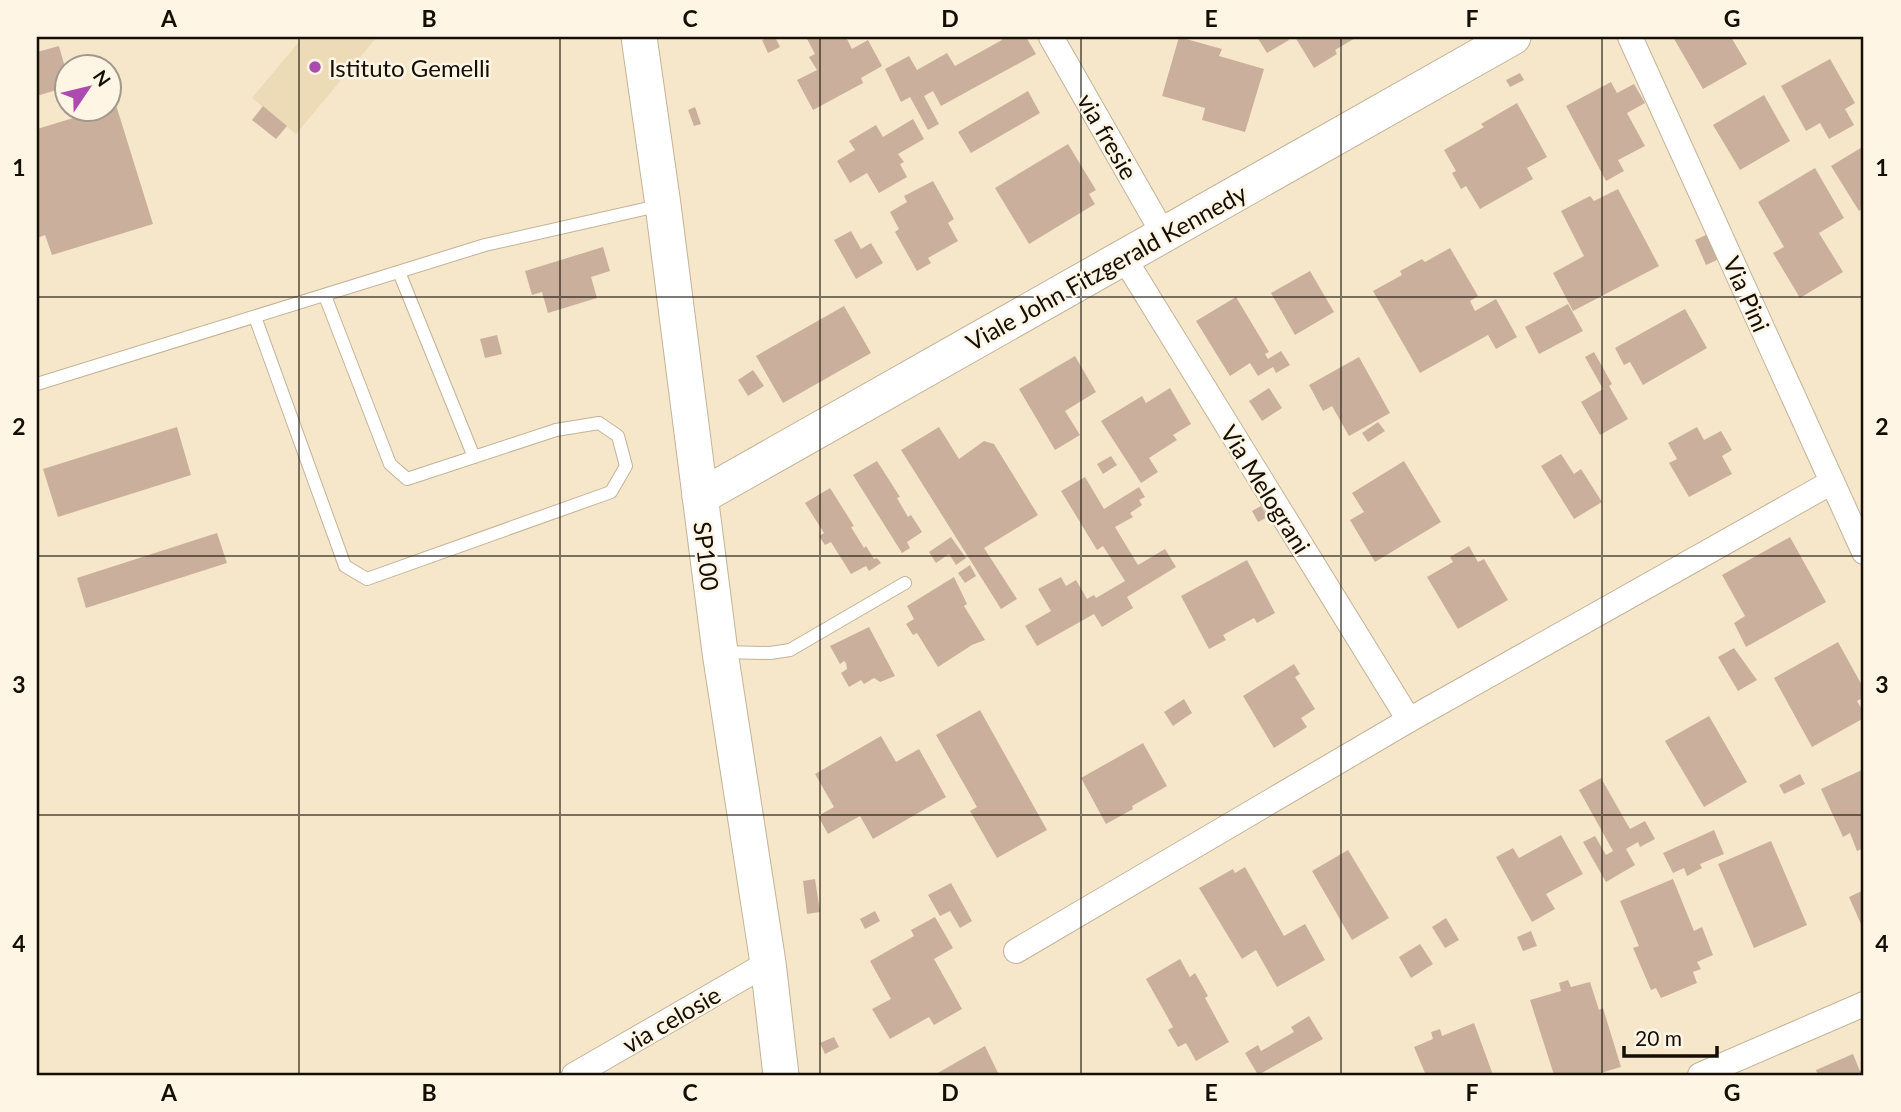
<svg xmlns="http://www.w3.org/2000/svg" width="1901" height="1112" font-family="Lato,sans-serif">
<rect width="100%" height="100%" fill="#f6e7cb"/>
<!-- built -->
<polygon fill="#eddab7" points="303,37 377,37 296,134 252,98"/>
<!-- building -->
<g fill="#cab09c">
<polygon points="770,37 775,37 780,47 768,53 762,40"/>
<polygon points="806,37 846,37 852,49 868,40 882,66 861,78 863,83 813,110 797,80 817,70 809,57 815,54"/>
<polygon points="1000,37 1026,37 1036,54 941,106 933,91 924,96 939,124 928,130 910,97 901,102 885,69 909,56 917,70 947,53 955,66 1002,40"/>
<polygon points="1179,37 1222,49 1219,56 1264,69 1245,132 1202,120 1205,108 1162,96"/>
<polygon points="1257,37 1287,37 1289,40 1267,53"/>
<polygon points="1295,37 1357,37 1335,50 1337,54 1314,68"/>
<polygon points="1673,37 1731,37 1747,64 1703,89"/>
<polygon points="59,46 66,71 66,87 37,96 37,52"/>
<polygon points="1830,59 1855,103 1845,109 1854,125 1829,139 1820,123 1806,131 1781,86"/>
<polygon points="1520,73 1524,80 1510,87 1506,80"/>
<polygon points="1611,82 1617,93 1634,84 1645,103 1627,113 1645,146 1618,160 1624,171 1606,181 1566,106"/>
<polygon points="1028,91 1040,113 971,153 958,132"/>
<polygon points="1764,95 1790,141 1740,170 1713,125"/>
<polygon points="1517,103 1547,157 1527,168 1533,179 1480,209 1466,186 1461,189 1452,173 1456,171 1444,150 1484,127 1481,124"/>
<polygon points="116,105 153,224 52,255 45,235 37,238 37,129"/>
<polygon points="263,106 287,126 276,139 252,120"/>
<polygon points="695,107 701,124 694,126 688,110"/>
<polygon points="913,119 924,139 898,154 904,162 900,164 907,177 879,193 867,173 850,183 837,161 855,150 849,141 876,125 883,137"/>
<polygon points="1068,144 1096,190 1089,194 1095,204 1029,244 995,188"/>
<polygon points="1864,146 1864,207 1859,211 1831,166"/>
<polygon points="1815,168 1844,218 1819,233 1843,272 1800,298 1773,253 1784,247 1758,202"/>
<polygon points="933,181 954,219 948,223 958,241 928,258 931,263 917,271 895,232 899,229 890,212 907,202 904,196"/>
<polygon points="1618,189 1659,266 1573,311 1553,273 1584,256 1561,211 1590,196 1594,201"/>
<polygon points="851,231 861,249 871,243 883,263 856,279 834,240"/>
<polygon points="1708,234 1719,259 1706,265 1695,240"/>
<polygon points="603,247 610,271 591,277 597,298 548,313 542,292 532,295 525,271"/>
<polygon points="1450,248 1478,296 1470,301 1475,311 1496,299 1517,337 1496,349 1488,335 1420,373 1373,291 1402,275 1400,271 1422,259 1425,262"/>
<polygon points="1310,271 1334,312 1295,335 1271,293"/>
<polygon points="1236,297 1269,352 1265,354 1268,359 1281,351 1290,365 1276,373 1273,367 1258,376 1250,363 1230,376 1196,321"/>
<polygon points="1568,304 1583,331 1539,354 1525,327"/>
<polygon points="844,306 871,353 783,403 756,356"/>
<polygon points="1685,309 1707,348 1643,385 1630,362 1624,365 1615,348"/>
<polygon points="497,335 502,354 485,358 480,339"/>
<polygon points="1594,352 1612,384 1609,386 1628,419 1600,435 1581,402 1603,389 1585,357"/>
<polygon points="1075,356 1096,392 1065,411 1080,435 1055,450 1019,389"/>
<polygon points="1359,357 1390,413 1349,436 1332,406 1323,411 1309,385"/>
<polygon points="753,370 764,386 748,396 738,380"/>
<polygon points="1170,388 1191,424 1173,435 1177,440 1149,458 1158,472 1141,483 1101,421 1142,396 1146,403"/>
<polygon points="1269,388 1282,408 1262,421 1249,401"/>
<polygon points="1378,422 1385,431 1368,442 1362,433"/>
<polygon points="177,427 191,475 58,517 43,469"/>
<polygon points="939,427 959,459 984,441 994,444 1038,515 984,548 1017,599 1001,609 901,450"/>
<polygon points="1697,427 1704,440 1721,431 1732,450 1722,456 1732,474 1689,497 1669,463 1677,459 1668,443"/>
<polygon points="1561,454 1574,474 1581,469 1602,502 1574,519 1541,466"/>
<polygon points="1111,456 1117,465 1103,474 1097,464"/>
<polygon points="877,461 900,497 897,498 908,517 911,515 922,532 907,542 910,548 902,553 853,475"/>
<polygon points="1404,461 1441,522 1375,562 1350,520 1364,512 1352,493"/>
<polygon points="1085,477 1104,509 1139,487 1145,497 1139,500 1142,505 1130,513 1133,517 1115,527 1138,565 1165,549 1176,567 1127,597 1133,608 1102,627 1094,614 1037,646 1025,626 1051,611 1038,589 1061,577 1066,586 1076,580 1087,599 1094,595 1096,598 1125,581 1103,546 1097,550 1061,491"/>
<polygon points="830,488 854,526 851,527 864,548 866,546 874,559 877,558 881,563 869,571 866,566 851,574 831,542 825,545 819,536 824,533 805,503"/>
<polygon points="1261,506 1268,517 1258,522 1252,511"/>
<polygon points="217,533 227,563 86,608 77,578"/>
<polygon points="951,537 966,558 956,565 949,554 936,563 929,552"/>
<polygon points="1790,537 1826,602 1746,647 1734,623 1745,616 1722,575"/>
<polygon points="1469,546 1478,562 1484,559 1508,600 1458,629 1427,577 1453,562 1450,557"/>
<polygon points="1247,560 1275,613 1257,623 1254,618 1223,635 1226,640 1209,649 1181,596"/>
<polygon points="970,565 976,576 965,583 958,573"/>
<polygon points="954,577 967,604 964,606 985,640 972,645 938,667 917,633 913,635 906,624 914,619 907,606"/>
<polygon points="869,627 895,676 880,682 874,678 864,684 861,680 849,687 841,673 847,669 846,663 844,661 840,664 830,646"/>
<polygon points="1838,642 1864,689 1864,697 1857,701 1864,713 1864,718 1812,747 1774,678"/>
<polygon points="1734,648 1757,680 1738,691 1718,657"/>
<polygon points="1294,664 1300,674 1295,677 1315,709 1301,718 1307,727 1274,748 1243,696"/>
<polygon points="1184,699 1192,713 1173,726 1164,712"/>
<polygon points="980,710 1047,830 997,858 970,811 977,807 936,735"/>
<polygon points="1709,716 1747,782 1704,807 1665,741"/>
<polygon points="881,736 896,762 919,749 946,797 873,839 860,816 828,834 818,816 834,807 815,774"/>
<polygon points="1143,743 1167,786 1132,806 1133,809 1106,824 1081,778"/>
<polygon points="1864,769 1864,848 1857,851 1850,833 1843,837 1821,789"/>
<polygon points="1800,774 1805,784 1784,794 1779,785"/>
<polygon points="1601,778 1630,829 1645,821 1655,839 1640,847 1638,842 1626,849 1635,865 1606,882 1583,842 1595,836 1606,855 1613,851 1579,790"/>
<polygon points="1714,830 1724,854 1700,864 1702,868 1687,876 1684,868 1673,873 1663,853"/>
<polygon points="1561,835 1583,874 1546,894 1555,909 1532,922 1496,857 1513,848 1519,858"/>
<polygon points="1771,841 1807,925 1754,948 1718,864"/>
<polygon points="1348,850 1389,918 1352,940 1312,871"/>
<polygon points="1245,867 1284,936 1305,924 1325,960 1277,987 1256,950 1242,959 1199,888 1233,869 1235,873"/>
<polygon points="815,879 820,912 807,914 803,881"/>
<polygon points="1673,879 1694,931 1702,927 1713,955 1697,962 1701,969 1693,972 1697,983 1661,998 1656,988 1651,990 1633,948 1639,946 1620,901"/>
<polygon points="951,883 972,921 960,928 950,911 940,916 928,895"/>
<polygon points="1864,890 1864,931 1849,897"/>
<polygon points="875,911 880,921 865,929 860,919"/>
<polygon points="935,917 953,948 934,959 962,1009 934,1025 929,1017 890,1039 872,1009 891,999 870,961 914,936 911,930"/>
<polygon points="1446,918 1459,940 1445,948 1432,927"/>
<polygon points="1531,931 1537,946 1523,951 1517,937"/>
<polygon points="1420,944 1433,964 1411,978 1399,957"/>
<polygon points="1180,959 1190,977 1195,973 1208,996 1205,998 1229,1042 1196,1061 1186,1043 1178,1047 1168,1030 1173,1027 1146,979"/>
<polygon points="1568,980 1571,987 1590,982 1599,1010 1603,1008 1621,1067 1594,1075 1554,1075 1530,1000 1561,991 1559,983"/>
<polygon points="1309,1016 1323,1039 1258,1075 1245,1053 1258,1045 1261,1051 1294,1032 1291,1027"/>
<polygon points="1474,1023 1493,1075 1421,1075 1425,1073 1414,1047 1433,1039 1431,1032 1440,1029 1442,1036"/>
<polygon points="834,1037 839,1047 825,1054 820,1043"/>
<polygon points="985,1046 999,1075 934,1075"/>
<polygon points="1853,1054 1860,1071 1864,1069 1864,1075 1818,1075 1816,1070"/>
</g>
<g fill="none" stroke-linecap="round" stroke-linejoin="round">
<defs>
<g id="lane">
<polyline points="399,272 474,457"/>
<polyline points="255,317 345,566 367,579 611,492 626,466 618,436 599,423 556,430 407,479 390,464 325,296"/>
<polyline points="37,384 485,245 662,205"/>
<polyline points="721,652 770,653 790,650 905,583"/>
</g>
<g id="street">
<polyline points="1051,37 1164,235"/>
<polyline points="1630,37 1864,552"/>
<polyline points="1124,258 1409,720"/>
<polyline points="1016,951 1409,720 1832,482"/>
<polyline points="574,1075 768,963"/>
<polyline points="1700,1075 1864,1004"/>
</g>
<g id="secondary">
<polyline points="639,37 663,205 720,652 768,963 781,1075"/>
<polyline points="700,497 1513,37"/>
</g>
</defs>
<!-- lane casing -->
<use href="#lane" stroke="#c2b398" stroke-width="14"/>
<!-- street casing -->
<use href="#street" stroke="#c2b398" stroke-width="26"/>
<!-- secondary casing -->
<use href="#secondary" stroke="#c2b398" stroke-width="37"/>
<!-- lane -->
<use href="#lane" stroke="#fff" stroke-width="12"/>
<!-- street -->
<use href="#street" stroke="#fff" stroke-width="24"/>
<!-- secondary -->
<use href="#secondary" stroke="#fff" stroke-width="35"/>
</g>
<!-- grid -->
<path fill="none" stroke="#140e05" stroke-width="2" stroke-opacity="0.55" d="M299,37v1038M560,37v1038M820,37v1038M1081,37v1038M1341,37v1038M1602,37v1038M37,297h1827M37,556h1827M37,815h1827"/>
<!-- markers -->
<circle fill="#ad4ab0" stroke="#fef5e4" stroke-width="2.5" cx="315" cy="67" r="7"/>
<g text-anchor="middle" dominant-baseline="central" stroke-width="5" stroke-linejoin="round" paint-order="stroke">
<!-- poi labels -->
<g font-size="24" fill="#140e05" stroke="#fef5e4" text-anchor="start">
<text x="329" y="67">Istituto Gemelli</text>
</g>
<!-- street labels -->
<g font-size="24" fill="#140e05" stroke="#fef5e4">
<text transform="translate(1108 136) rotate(60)">via fresie</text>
<text transform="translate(1106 267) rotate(-29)">Viale John Fitzgerald Kennedy</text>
<text transform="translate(1747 294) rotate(66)">Via Pini</text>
<text transform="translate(1266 489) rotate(58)">Via Melograni</text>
<text transform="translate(707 556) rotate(83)">SP100</text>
<text transform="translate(671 1019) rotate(-30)">via celosie</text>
</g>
</g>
<!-- border -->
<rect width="1901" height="1112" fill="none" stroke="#fef5e4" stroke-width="77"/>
<!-- north arrow -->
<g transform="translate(88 88) rotate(55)"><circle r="33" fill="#fef5e4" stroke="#a0998b" stroke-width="2"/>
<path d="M0-5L12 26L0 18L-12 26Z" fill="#ad4ab0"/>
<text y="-10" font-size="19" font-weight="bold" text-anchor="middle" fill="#140e05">N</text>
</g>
<!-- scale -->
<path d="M1624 1046v10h93v-10" fill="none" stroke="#140e05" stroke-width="3.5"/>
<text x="1635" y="1046" font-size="21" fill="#140e05" stroke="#fef5e4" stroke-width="5" paint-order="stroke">20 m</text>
<rect x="38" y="38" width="1824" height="1036" fill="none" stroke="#140e05" stroke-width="2.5"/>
<g font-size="23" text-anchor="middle" font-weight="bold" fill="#140e05">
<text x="169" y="27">A</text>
<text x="429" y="27">B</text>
<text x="690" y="27">C</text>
<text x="950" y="27">D</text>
<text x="1211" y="27">E</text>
<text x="1472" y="27">F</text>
<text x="1732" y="27">G</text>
<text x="19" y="176">1</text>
<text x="1882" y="176">1</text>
<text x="19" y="435">2</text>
<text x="1882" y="435">2</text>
<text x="19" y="693">3</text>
<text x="1882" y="693">3</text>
<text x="19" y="952">4</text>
<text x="1882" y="952">4</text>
<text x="169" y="1101">A</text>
<text x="429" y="1101">B</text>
<text x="690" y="1101">C</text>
<text x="950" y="1101">D</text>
<text x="1211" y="1101">E</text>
<text x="1472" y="1101">F</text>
<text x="1732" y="1101">G</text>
</g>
</svg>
